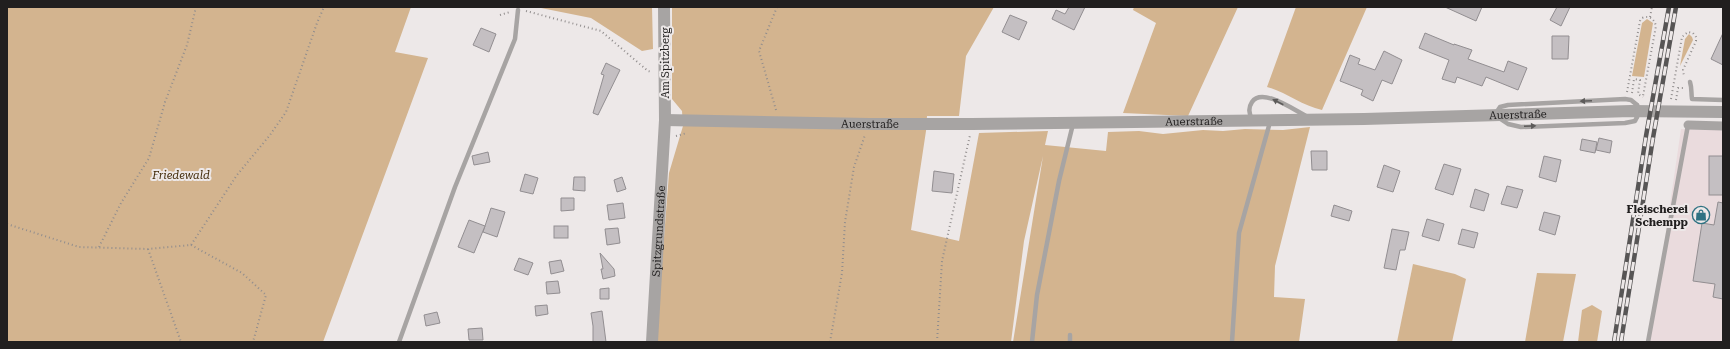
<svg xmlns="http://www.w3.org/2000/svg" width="1730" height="349" font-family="'Roboto Serif',serif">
<rect width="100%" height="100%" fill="#ede8e8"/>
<!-- built -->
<polygon fill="#eadbdd" points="1681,129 1723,130 1723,342 1647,342 1658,287"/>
<!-- green -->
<g fill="#d3b48f">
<polygon points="7,7 411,7 395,52 428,58 323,342 7,342"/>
<polygon points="536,7 652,7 653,49 642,51 591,18"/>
<polygon points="672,7 994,7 966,56 959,116 927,116 926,131 911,230 959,241 979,133 1048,131 1045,145 1106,151 1108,132 1139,131 1163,134 1203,130 1223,131 1245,129 1283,130 1310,127 1275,266 1274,297 1305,299 1299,342 1013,342 1043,156 1024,241 1011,342 656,342 669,173 683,126 682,111 672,99"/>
<polygon points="1134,7 1238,7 1188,116 1123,113 1156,23 1133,10"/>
<path d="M1296,7h71l-45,103c-20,-4 -36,-18 -55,-23z"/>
<polygon points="1647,19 1653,23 1644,77 1632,76 1642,23"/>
<polygon points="1689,34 1692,37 1693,40 1680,66 1685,39"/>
<polygon points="1413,264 1455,274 1466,279 1452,342 1397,342"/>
<polygon points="1537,273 1576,274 1563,342 1525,342"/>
<polygon points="1592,305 1602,311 1597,342 1578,342 1582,310"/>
</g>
<!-- building -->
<g fill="#c4bfc2" stroke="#928e91">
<polygon points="1069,7 1085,7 1074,30 1052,19 1056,10 1065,14"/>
<polygon points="1445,7 1482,7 1476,21"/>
<polygon points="1557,7 1570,7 1561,26 1550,20"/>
<polygon points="1010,15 1027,22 1019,40 1002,32"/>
<polygon points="481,28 496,34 489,52 473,45"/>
<polygon points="1425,33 1454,45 1454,44 1472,50 1468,59 1504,72 1508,61 1527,68 1518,90 1486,77 1482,86 1457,77 1455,83 1442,79 1449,60 1419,48"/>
<polygon points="1723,33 1723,65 1711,59"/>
<polygon points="1552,36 1569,36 1568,59 1552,59"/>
<polygon points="1384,51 1402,60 1392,84 1382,80 1373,101 1361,95 1363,90 1340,81 1350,55 1360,59 1358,64 1375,70"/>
<polygon points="606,63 620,70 598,115 593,113 604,75 601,74"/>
<polygon points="1599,138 1612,141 1610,153 1596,150"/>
<polygon points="1582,139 1597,142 1595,153 1580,150"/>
<polygon points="1311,151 1327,151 1327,170 1312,170"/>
<polygon points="488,152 490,162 474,165 472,156"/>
<polygon points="1544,156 1561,160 1556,182 1539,177"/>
<rect x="1709" y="156" width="14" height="39"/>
<polygon points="1444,164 1461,169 1453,195 1435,189"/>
<polygon points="1384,165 1400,171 1393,192 1377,187"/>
<polygon points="934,171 954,174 952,193 932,191"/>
<polygon points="525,174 538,178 533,194 520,191"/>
<polygon points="574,177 585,177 585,191 573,190"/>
<polygon points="622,177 626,189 617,192 614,180"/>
<polygon points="1507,186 1523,190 1517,208 1501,204"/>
<polygon points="1475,189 1489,194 1484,211 1470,207"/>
<polygon points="561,198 574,198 574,210 561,211"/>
<polygon points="1718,202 1723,203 1723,299 1713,297 1715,284 1693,281 1702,223 1714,225"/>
<polygon points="623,203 625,218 609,220 607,205"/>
<polygon points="1334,205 1352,211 1349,221 1331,216"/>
<polygon points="491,208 505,212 497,237 483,232"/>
<polygon points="1544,212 1560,216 1555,235 1539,230"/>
<polygon points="1427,219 1444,224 1439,241 1422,236"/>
<polygon points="469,220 485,226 474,253 458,247"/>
<rect x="554" y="226" width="14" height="12"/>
<polygon points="618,228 620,243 607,245 605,229"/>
<polygon points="1392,229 1409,232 1405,250 1400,250 1396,270 1384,268"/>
<polygon points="1462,229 1478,233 1474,248 1458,244"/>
<polygon points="600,253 614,269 615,276 603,279 601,269 603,269"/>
<polygon points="519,258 533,263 528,275 514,270"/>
<polygon points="561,260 564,271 551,274 549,262"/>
<polygon points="558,281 560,293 547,294 546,282"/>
<polygon points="609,288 609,299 600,299 600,289"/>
<polygon points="547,305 548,314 536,316 535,306"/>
<polygon points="602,311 606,342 593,342 593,326 591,313"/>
<polygon points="437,312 440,323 426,326 424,315"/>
<polygon points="482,328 483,340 469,340 468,329"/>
</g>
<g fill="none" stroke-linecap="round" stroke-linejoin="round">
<!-- path -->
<g stroke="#918d8d" stroke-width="2" stroke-dasharray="1 3" stroke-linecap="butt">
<polyline points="526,11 601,31 648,71 652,72"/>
<polyline points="500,15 510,12"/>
<polyline points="1650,17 1652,7"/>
<path d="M1627,92l13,-71 2,-3c8,-3 12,1 14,8l-13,70"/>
<polyline points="1632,93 1634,79 1640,80 1638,94 1643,97"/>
<polyline points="1671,99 1682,37 1688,32 1693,33 1696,37 1696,41 1683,70 1684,76"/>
<polyline points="1676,100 1678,88 1683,88"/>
<polyline points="776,110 759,51 777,7"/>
<polyline points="676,136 687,133"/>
<polyline points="7,224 79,247 148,249 191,245 237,175 270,135 286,112 317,23 324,7"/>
<polyline points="191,245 242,273 266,295 253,342"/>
<polyline points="99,247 121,203 149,158 165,102 187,45 196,7"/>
<polyline points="148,249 181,342"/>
<polyline points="830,342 842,273 845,222 854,167 865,135"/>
<polyline points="937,342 942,261 970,135"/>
</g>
<!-- service -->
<g stroke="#a7a4a3" stroke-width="4.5">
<path d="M1690,82c2,6 1,11 2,17l31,1"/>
<polyline points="1496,113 1500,107 1508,105 1625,99 1631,100 1637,105"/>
<polyline points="1499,118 1508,124 1521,127 1625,123 1635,121 1637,117"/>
<path d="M1252,120c-3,-7 -4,-12 0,-18 10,-15 42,8 54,14"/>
<polyline points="399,342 455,187 515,39 518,10"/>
<polyline points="1032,342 1037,295 1059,181 1073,124"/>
<polyline points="1070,342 1070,335"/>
<polyline points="1232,342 1239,233 1270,122"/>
<polyline points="1648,342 1688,125"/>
</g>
<!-- minor -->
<polyline stroke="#a7a4a3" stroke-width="9" points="1688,125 1723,126"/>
<!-- tertiary -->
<g stroke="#a7a4a3" stroke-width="12">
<path id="s1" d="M665,120l204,4h103l392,-5 267,-8 92,1"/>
<path id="s2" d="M652,342l13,-222 -1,-113"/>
</g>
<defs>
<g id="rail">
<polyline points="1614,342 1646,136 1669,7"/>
<polyline points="1621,342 1653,138 1676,7"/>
</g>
</defs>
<!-- rail casing -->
<use href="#rail" stroke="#575555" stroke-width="4.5"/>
<!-- rail -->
<use href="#rail" stroke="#ede8e8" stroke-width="3" stroke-dasharray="9" stroke-linecap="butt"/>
<!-- service-bridge -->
<polyline stroke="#a7a4a3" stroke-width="4.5" points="1637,105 1638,109 1637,117"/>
</g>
<!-- one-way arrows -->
<defs><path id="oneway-solid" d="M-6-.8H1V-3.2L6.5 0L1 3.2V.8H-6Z"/></defs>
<g fill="#5d5b5a">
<use href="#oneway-solid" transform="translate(1586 101) rotate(177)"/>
<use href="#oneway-solid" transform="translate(1278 102) rotate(-153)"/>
<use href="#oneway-solid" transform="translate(1530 126) rotate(-3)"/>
</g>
<!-- icons -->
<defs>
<symbol id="shop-ring" viewBox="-11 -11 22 22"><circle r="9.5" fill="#ede8e8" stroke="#2e7282" stroke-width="1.5"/><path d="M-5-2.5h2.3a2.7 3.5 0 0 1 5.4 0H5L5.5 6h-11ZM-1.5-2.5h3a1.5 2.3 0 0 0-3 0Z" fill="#2e7282"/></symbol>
</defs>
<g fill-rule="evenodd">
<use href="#shop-ring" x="1691" y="205" width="20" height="20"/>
</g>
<g text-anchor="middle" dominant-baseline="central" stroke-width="4" stroke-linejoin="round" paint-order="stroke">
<!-- street labels -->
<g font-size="11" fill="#211f1f" stroke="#ede8e8">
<text transform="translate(665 63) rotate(-90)">Am Spitzberg</text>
<text stroke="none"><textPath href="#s1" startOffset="853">Auerstraße</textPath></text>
<text stroke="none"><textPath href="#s1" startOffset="529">Auerstraße</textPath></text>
<text stroke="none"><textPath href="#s1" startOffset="205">Auerstraße</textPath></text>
<text stroke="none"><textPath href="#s2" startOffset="111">Spitzgrundstraße</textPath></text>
</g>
<!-- park labels -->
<g font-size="11" font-style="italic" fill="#412906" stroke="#ede8e8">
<text x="181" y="175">Friedewald</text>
</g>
<!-- poi labels -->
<g font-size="11" font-weight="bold" fill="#211f1f" stroke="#ede8e8" text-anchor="end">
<text x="1688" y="209">Fleischerei<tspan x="1688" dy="13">Schempp</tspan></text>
</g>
</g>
<!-- border -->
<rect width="1730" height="349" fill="none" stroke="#211f1f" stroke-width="16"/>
</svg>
